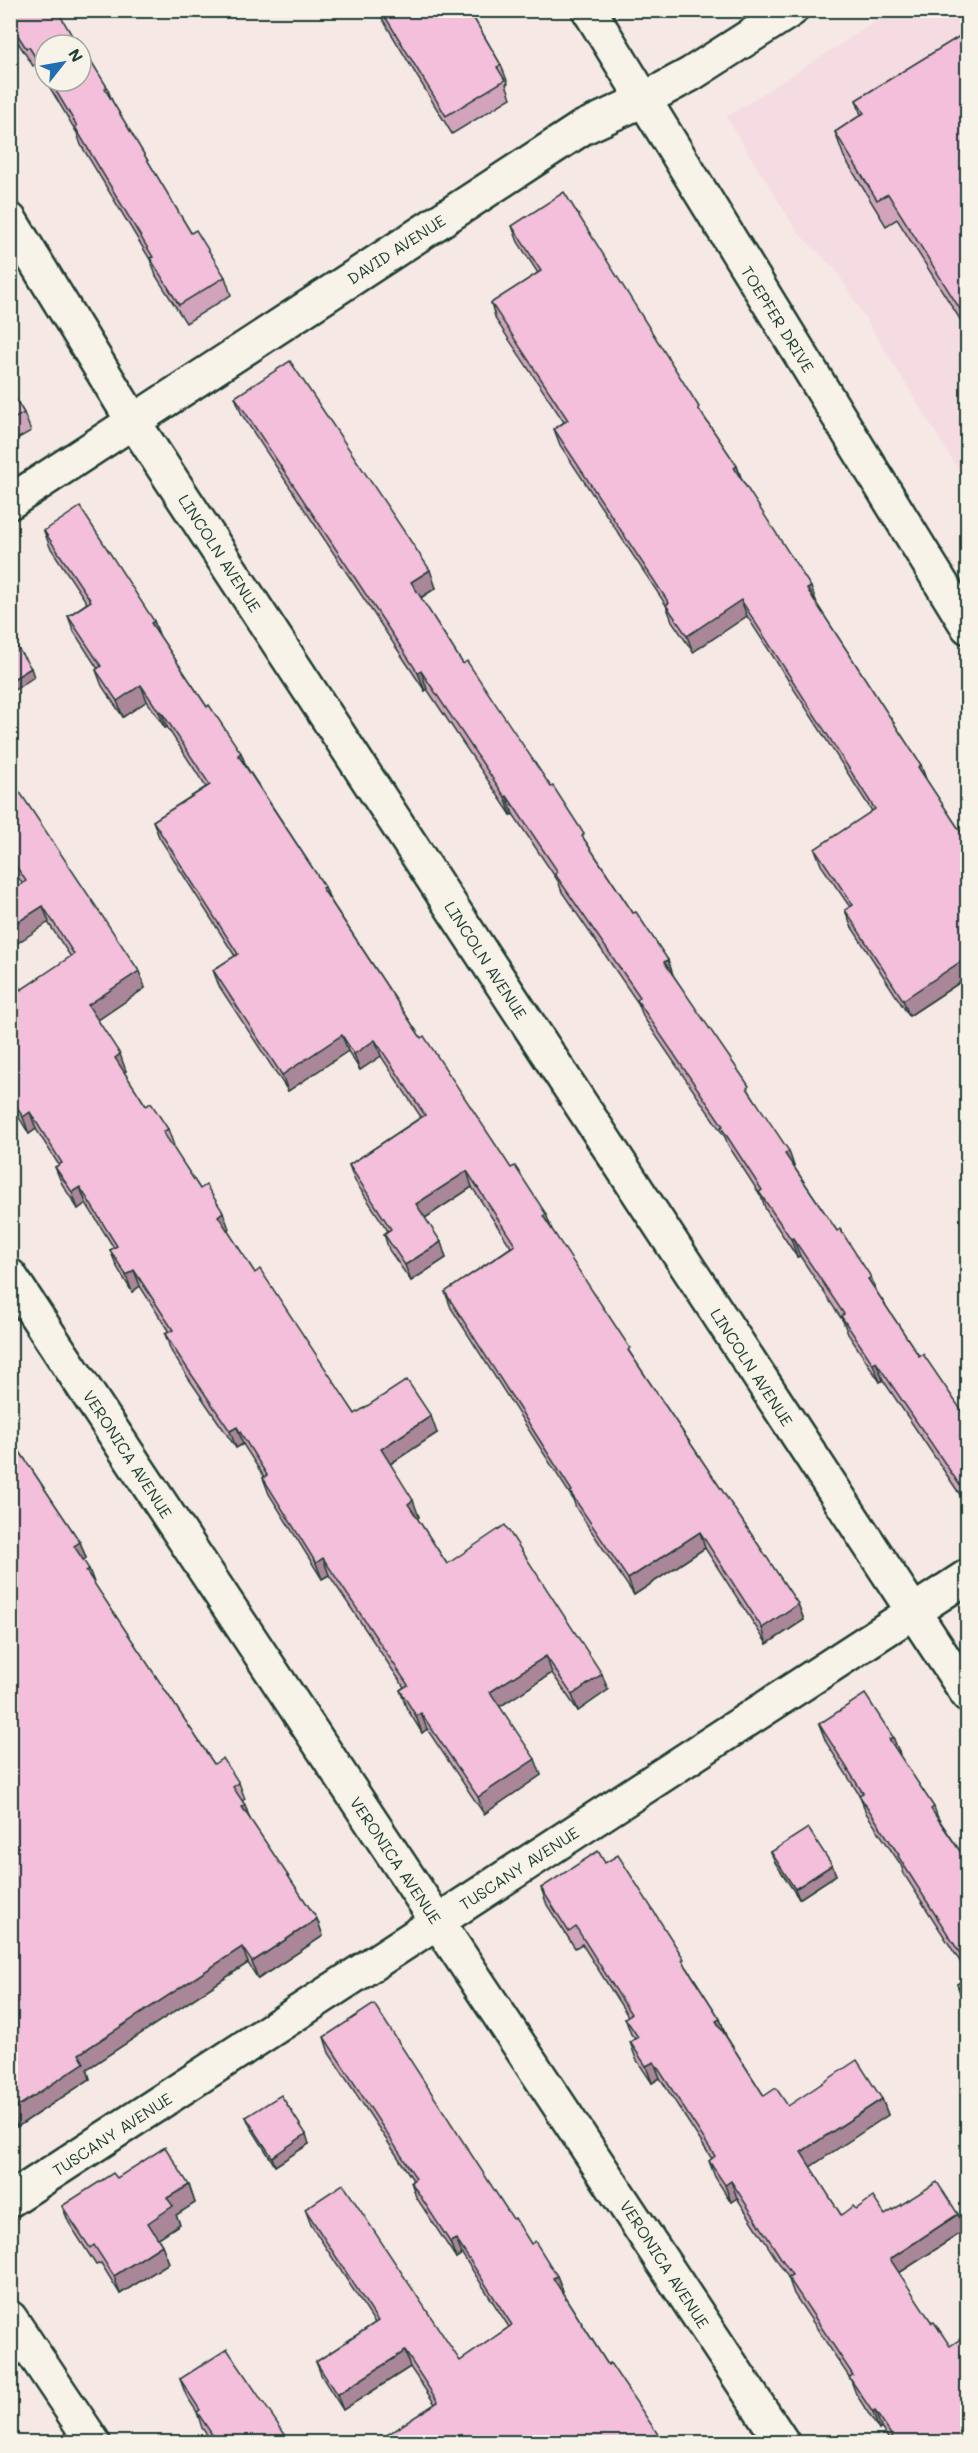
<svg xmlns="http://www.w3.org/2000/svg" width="978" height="2453" font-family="Mali,sans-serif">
<rect width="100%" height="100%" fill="#f6e9e5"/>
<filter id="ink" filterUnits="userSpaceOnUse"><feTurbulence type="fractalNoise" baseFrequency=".0167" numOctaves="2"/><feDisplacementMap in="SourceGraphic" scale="12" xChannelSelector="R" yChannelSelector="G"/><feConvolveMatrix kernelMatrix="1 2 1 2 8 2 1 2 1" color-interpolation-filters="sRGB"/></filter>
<g filter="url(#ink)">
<!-- built -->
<polygon fill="#f5dce2" points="892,11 967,11 967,484 835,269 798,233 726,117"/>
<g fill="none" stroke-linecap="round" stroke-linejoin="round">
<defs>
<g id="minor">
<polyline points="10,220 133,421 968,1695"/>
<polyline points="10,502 582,128 643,100 691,74 791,10"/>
<polyline points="10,1276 782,2442"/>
<polyline points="10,2200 968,1576"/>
<polyline points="10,2318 93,2442"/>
</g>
<polyline id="tertiary" points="589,10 968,627"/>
</defs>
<!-- minor casing -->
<use href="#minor" stroke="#1f3d34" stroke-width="38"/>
<!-- tertiary casing -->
<use href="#tertiary" stroke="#1f3d34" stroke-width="38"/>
<!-- minor -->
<use href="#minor" stroke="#f7f3e8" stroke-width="33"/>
<!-- tertiary -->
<use href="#tertiary" stroke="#f7f3e8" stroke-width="33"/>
</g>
<!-- wall -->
<g fill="#d1a4bc" stroke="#1f3d34" stroke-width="1.5">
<polygon points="10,10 74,39 107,87 113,103 191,233 225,277 231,295 186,323 156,276 151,261 81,145 77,133 46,81 81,81 45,45 45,80 36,64 33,66 10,30"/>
<polygon points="377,10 469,10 501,65 508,83 506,84 511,98 452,134"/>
<polygon points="968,31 968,332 897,219 886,226 844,157 835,132 861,115 856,100"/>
<polygon points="512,226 702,414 737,466 742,480 816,603 921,765 925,778 968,843 968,977 909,1016 851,926 845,910 850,907 821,865 815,849 872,811 747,616 693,652 672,621 666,605 560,445 554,429 564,422 496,320 491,303 538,273 518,242"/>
<polygon points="10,390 24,413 31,431 10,443"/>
<polygon points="235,397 436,588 421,598 463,664 588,845 633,913 668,960 673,975 753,1097 794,1167 837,1231 871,1277 876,1291 919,1356 967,1505 883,1380 880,1382 848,1334 843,1321 800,1256 797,1257 766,1210 761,1196 728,1145 725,1137 644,1018 638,1003 562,892 558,881 513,814 511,815 427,689 425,691 242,415"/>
<polygon points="44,531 154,621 159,635 207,707 241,753 246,766 325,887 329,898 421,1038 552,1230 634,1359 798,1604 804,1620 767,1644 705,1548 634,1595 576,1508 573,1499 451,1308 445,1292 511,1247 472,1187 425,1218 446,1258 411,1281 389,1250 384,1234 388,1231 355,1181 349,1165 421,1117 381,1056 360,1070 348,1051 288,1091 219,986 213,970 235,956 159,837 153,821 206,787 167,727 165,728 147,701 123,717 102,686 96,670 98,669 74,632 68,616 87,603 50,547"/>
<polygon points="10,792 139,971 145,988 98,1020 126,1071 124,1072 146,1106 168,1129 174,1146 172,1147 200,1189 229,1229 227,1230 255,1273 355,1414 437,1433 390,1464 419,1517 417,1518 447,1564 608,1690 578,1711 552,1673 499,1707 541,1775 484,1814 427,1729 422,1733 406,1707 400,1690 404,1687 329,1575 322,1579 269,1494 263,1478 264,1477 243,1444 236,1448 187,1376 171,1351 165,1334 169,1332 140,1286 132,1292 117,1267 110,1250 114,1248 86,1203 78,1209 62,1184 55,1167 59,1165 36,1129 29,1134 14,1109 10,1101 10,973 21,990 71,957 10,865"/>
<polygon points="10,1437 80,1542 86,1558 83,1560 93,1582 214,1764 239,1783 245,1799 242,1801 245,1805 249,1818 317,1919 323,1936 258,1979 248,1963 87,2069 90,2079 17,2127 12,2119 10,2121"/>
<polygon points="819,1724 893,1737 899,1755 934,1807 938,1818 968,1863 968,1974 904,1874 901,1865 866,1813 860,1796 826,1742"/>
<polygon points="771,1852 832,1865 836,1875 799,1899 774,1861"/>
<polygon points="605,1863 688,1969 720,2019 726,2036 764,2096 788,2106 882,2099 888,2115 810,2167 841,2215 856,2209 885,2215 958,2214 964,2231 899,2273 968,2442 891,2442 881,2428 879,2430 856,2394 850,2378 794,2294 788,2277 737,2198 731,2202 715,2177 709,2161 712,2159 660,2078 652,2083 636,2059 630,2042 635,2039 631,2034 625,2018 628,2016 582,1944 575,1948 547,1905 541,1888"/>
<polygon points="968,1977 968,2009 963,2002 957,1984"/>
<polygon points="324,2037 513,2219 531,2244 557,2276 563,2291 562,2292 608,2365 663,2442 435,2404 410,2367 343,2410 322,2377 316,2362 375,2323 311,2225 305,2209 460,2361 509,2327 462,2254 456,2258 416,2197 411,2182 413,2180 329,2053"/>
<polygon points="246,2117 309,2144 275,2166 250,2126"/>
<polygon points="117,2178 189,2185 195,2203 176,2215 180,2224 158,2238 162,2245 169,2263 120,2294 101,2263 96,2265 69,2223 62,2206"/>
<polygon points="180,2379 290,2442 212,2442 202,2428 197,2412 186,2395"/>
</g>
<!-- shaded-wall -->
<g fill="#aa8699" stroke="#1f3d34" stroke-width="1.5">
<polygon points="737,466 742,482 734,468"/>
<polygon points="430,570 436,588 417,600 411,582"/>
<polygon points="811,587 817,603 807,589"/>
<polygon points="741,600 747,616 693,652 687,636"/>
<polygon points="154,621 160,637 151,623"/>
<polygon points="31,668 34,677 10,693 10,681"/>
<polygon points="421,671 427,689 425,691 418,673"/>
<polygon points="141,685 147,701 123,717 117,701"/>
<polygon points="161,711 167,727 165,728 159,712"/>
<polygon points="241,753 247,769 238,755"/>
<polygon points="921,765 927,782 918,767"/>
<polygon points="507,796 513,814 511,815 505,797"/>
<polygon points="325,887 331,902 322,888"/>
<polygon points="43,906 49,922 10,948 10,927"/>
<polygon points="668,960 674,978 664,962"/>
<polygon points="963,960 968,973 968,977 909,1016 903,1000"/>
<polygon points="139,971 145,988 95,1022 88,1005"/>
<polygon points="342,1035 348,1051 288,1091 282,1075"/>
<polygon points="375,1040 381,1056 360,1070 354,1054"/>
<polygon points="120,1054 126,1071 121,1074 115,1058"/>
<polygon points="30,1112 36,1129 29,1134 23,1117"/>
<polygon points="789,1151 795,1169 785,1154"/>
<polygon points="467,1171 472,1187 422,1220 416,1204"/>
<polygon points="80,1187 86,1203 78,1209 72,1192"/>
<polygon points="223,1212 229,1229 224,1232 218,1216"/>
<polygon points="546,1214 552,1230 543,1216"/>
<polygon points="793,1238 800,1256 797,1257 791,1239"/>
<polygon points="441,1242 446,1258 411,1281 405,1265"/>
<polygon points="134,1270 140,1286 132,1292 126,1275"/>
<polygon points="871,1277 878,1295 868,1279"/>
<polygon points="876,1362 883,1380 880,1382 873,1364"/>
<polygon points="431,1416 437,1433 387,1466 381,1449"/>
<polygon points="237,1427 243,1444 236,1448 230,1431"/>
<polygon points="968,1483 967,1505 961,1487"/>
<polygon points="413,1500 419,1517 414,1520 408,1504"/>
<polygon points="700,1532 705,1548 634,1595 628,1579"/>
<polygon points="80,1542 86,1558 80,1563 74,1546"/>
<polygon points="323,1558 329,1575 322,1579 316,1563"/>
<polygon points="89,1569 95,1585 86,1571"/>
<polygon points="798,1604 804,1620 767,1644 762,1628"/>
<polygon points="546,1656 552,1673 496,1709 490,1692"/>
<polygon points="602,1674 608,1690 578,1711 572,1695"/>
<polygon points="421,1713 427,1729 422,1733 416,1716"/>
<polygon points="893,1737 900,1754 896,1757 889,1739"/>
<polygon points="535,1759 541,1775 484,1814 478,1797"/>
<polygon points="245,1805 251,1822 242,1807"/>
<polygon points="832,1865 836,1875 799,1899 795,1889"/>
<polygon points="317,1919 323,1936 258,1979 252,1962"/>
<polygon points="242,1947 248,1963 87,2069 90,2079 17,2127 11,2111 79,2054"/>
<polygon points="720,2019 726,2036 716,2021"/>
<polygon points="654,2062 660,2078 652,2083 646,2066"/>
<polygon points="882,2099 888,2115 807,2169 801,2152"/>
<polygon points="306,2134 309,2144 275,2166 272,2157"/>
<polygon points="731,2181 737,2198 731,2202 725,2185"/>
<polygon points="189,2185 195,2203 176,2215 180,2224 154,2241 148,2223 167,2198"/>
<polygon points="958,2214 964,2231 896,2275 890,2259"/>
<polygon points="456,2239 462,2254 456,2258 450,2242"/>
<polygon points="162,2245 169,2263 120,2294 114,2276"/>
<polygon points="557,2276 563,2291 559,2294 553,2278"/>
<polygon points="405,2351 410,2367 343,2410 337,2395"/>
<polygon points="875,2411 881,2428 879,2430 873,2413"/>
</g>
<!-- building -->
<g fill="#f3bfdb" stroke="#1f3d34" stroke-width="1.5">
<polygon points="10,10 57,10 74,39 77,38 107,87 105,89 191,233 196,230 225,277 179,305 150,258 153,257 75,127 77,126 50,81 81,81 81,45 45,45 45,73 29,47 26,48 10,23"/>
<polygon points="381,10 469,10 501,65 497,67 505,80 446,116"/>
<polygon points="968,31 968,322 888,194 877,200 835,132 864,113 856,100"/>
<polygon points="564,192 699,407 698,408 737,466 734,468 811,587 807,589 921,765 918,767 968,843 968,967 963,960 903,1000 845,910 853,905 815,849 875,809 741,600 687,636 666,605 669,603 554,429 568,420 491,303 541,271 512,226"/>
<polygon points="290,361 430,570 411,582 463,664 467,661 551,787 553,786 584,834 582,836 633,913 636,912 668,960 664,962 749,1086 747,1088 789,1151 785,1154 837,1231 840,1229 871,1277 868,1279 919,1356 923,1354 968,1420 968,1483 961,1487 876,1362 873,1364 841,1316 844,1314 793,1238 791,1239 759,1192 762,1190 721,1127 723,1126 637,1000 640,997 555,874 558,872 507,796 505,797 421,671 418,673 235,397"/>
<polygon points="10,390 24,413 10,421"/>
<polygon points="80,507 154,621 151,623 207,707 209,705 241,753 238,755 325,887 322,888 421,1038 424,1036 511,1168 515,1166 546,1214 543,1216 630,1348 628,1350 798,1604 762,1628 700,1532 628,1579 570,1492 572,1491 445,1292 515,1245 467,1171 416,1204 441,1242 405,1265 384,1234 391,1229 349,1165 425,1115 375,1040 354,1054 342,1035 282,1075 213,970 238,954 153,821 210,785 161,711 159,712 141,685 117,701 96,670 101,666 68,616 91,601 44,531"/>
<polygon points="13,641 31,668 10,681 10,643"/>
<polygon points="17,788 139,971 88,1005 120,1054 115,1058 146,1106 151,1103 168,1129 163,1132 200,1189 206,1185 223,1212 218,1216 255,1273 260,1269 355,1414 407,1380 431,1416 381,1449 413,1500 408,1504 447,1564 505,1525 602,1674 572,1695 546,1656 490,1692 535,1759 478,1797 421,1713 416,1716 400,1690 408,1685 323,1558 316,1563 263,1478 267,1475 237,1427 230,1431 181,1359 165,1334 173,1330 134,1270 126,1275 110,1250 117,1246 80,1187 72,1192 55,1167 62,1163 30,1112 23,1117 10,1097 10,1090 14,1088 10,1083 10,973 21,990 74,954 43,906 10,927 10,892 26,881 10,857 10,792"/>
<polygon points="10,1437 80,1542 74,1546 89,1569 86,1571 214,1764 223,1758 239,1783 233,1787 245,1805 242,1807 317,1919 252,1962 242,1947 79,2054 84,2063 11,2111"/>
<polygon points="865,1694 893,1737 889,1739 934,1807 931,1809 968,1863 968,1966 898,1856 899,1855 859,1795 863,1793 819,1724"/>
<polygon points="808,1828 832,1865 795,1889 771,1852"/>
<polygon points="598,1851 605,1863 618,1855 684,1959 682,1960 720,2019 716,2021 764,2096 776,2088 788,2106 857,2060 882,2099 801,2152 841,2215 853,2206 856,2209 873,2197 885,2215 937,2182 958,2214 890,2259 932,2323 934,2322 950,2346 968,2334 968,2442 896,2442 875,2411 873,2413 849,2377 853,2375 788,2277 792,2275 731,2181 725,2185 709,2161 715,2156 654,2062 646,2066 630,2042 638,2037 625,2018 631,2014 576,1927 569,1932 541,1888"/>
<polygon points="968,1977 968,2001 957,1984"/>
<polygon points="374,2004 513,2219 515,2218 531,2244 535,2241 557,2276 553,2278 608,2365 610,2363 663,2442 376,2442 438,2402 405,2351 337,2395 316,2362 378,2321 305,2209 343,2184 460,2361 512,2325 456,2239 450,2242 411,2182 416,2178 324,2037"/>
<polygon points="281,2095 306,2134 272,2157 246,2117"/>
<polygon points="165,2147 189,2185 167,2198 173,2206 148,2223 162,2245 114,2276 94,2245 90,2248 62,2206 113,2173 117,2178"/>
<polygon points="227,2349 290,2442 217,2442 197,2412 200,2410 180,2379"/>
</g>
</g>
<g text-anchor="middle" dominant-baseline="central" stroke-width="6" stroke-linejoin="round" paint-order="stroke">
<!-- street labels -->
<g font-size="16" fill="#1f3d34" stroke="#f7f3e8">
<text transform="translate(396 249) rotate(-33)">DAVID AVENUE</text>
<text transform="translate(778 319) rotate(58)">TOEPFER DRIVE</text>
<text transform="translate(220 553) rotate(57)">LINCOLN AVENUE</text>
<text transform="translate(486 960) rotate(57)">LINCOLN AVENUE</text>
<text transform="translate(752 1367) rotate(57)">LINCOLN AVENUE</text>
<text transform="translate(128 1454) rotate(57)">VERONICA AVENUE</text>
<text transform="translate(396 1860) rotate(56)">VERONICA AVENUE</text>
<text transform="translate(519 1868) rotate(-33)">TUSCANY AVENUE</text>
<text transform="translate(112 2134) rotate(-33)">TUSCANY AVENUE</text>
<text transform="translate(665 2264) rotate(57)">VERONICA AVENUE</text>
</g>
</g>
<!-- margin -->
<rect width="978" height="2453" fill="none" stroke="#f7f3e8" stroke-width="36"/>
<rect x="18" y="18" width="942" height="2417" fill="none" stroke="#1f3d34" stroke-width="2" filter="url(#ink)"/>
<!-- north arrow -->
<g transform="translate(63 63) rotate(59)"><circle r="28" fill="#f7f3e8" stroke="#a1aaa0" stroke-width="1.5"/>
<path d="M0-4.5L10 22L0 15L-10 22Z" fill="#1f6fb2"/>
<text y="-9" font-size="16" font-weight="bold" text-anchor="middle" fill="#1f3d34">N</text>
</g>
</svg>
